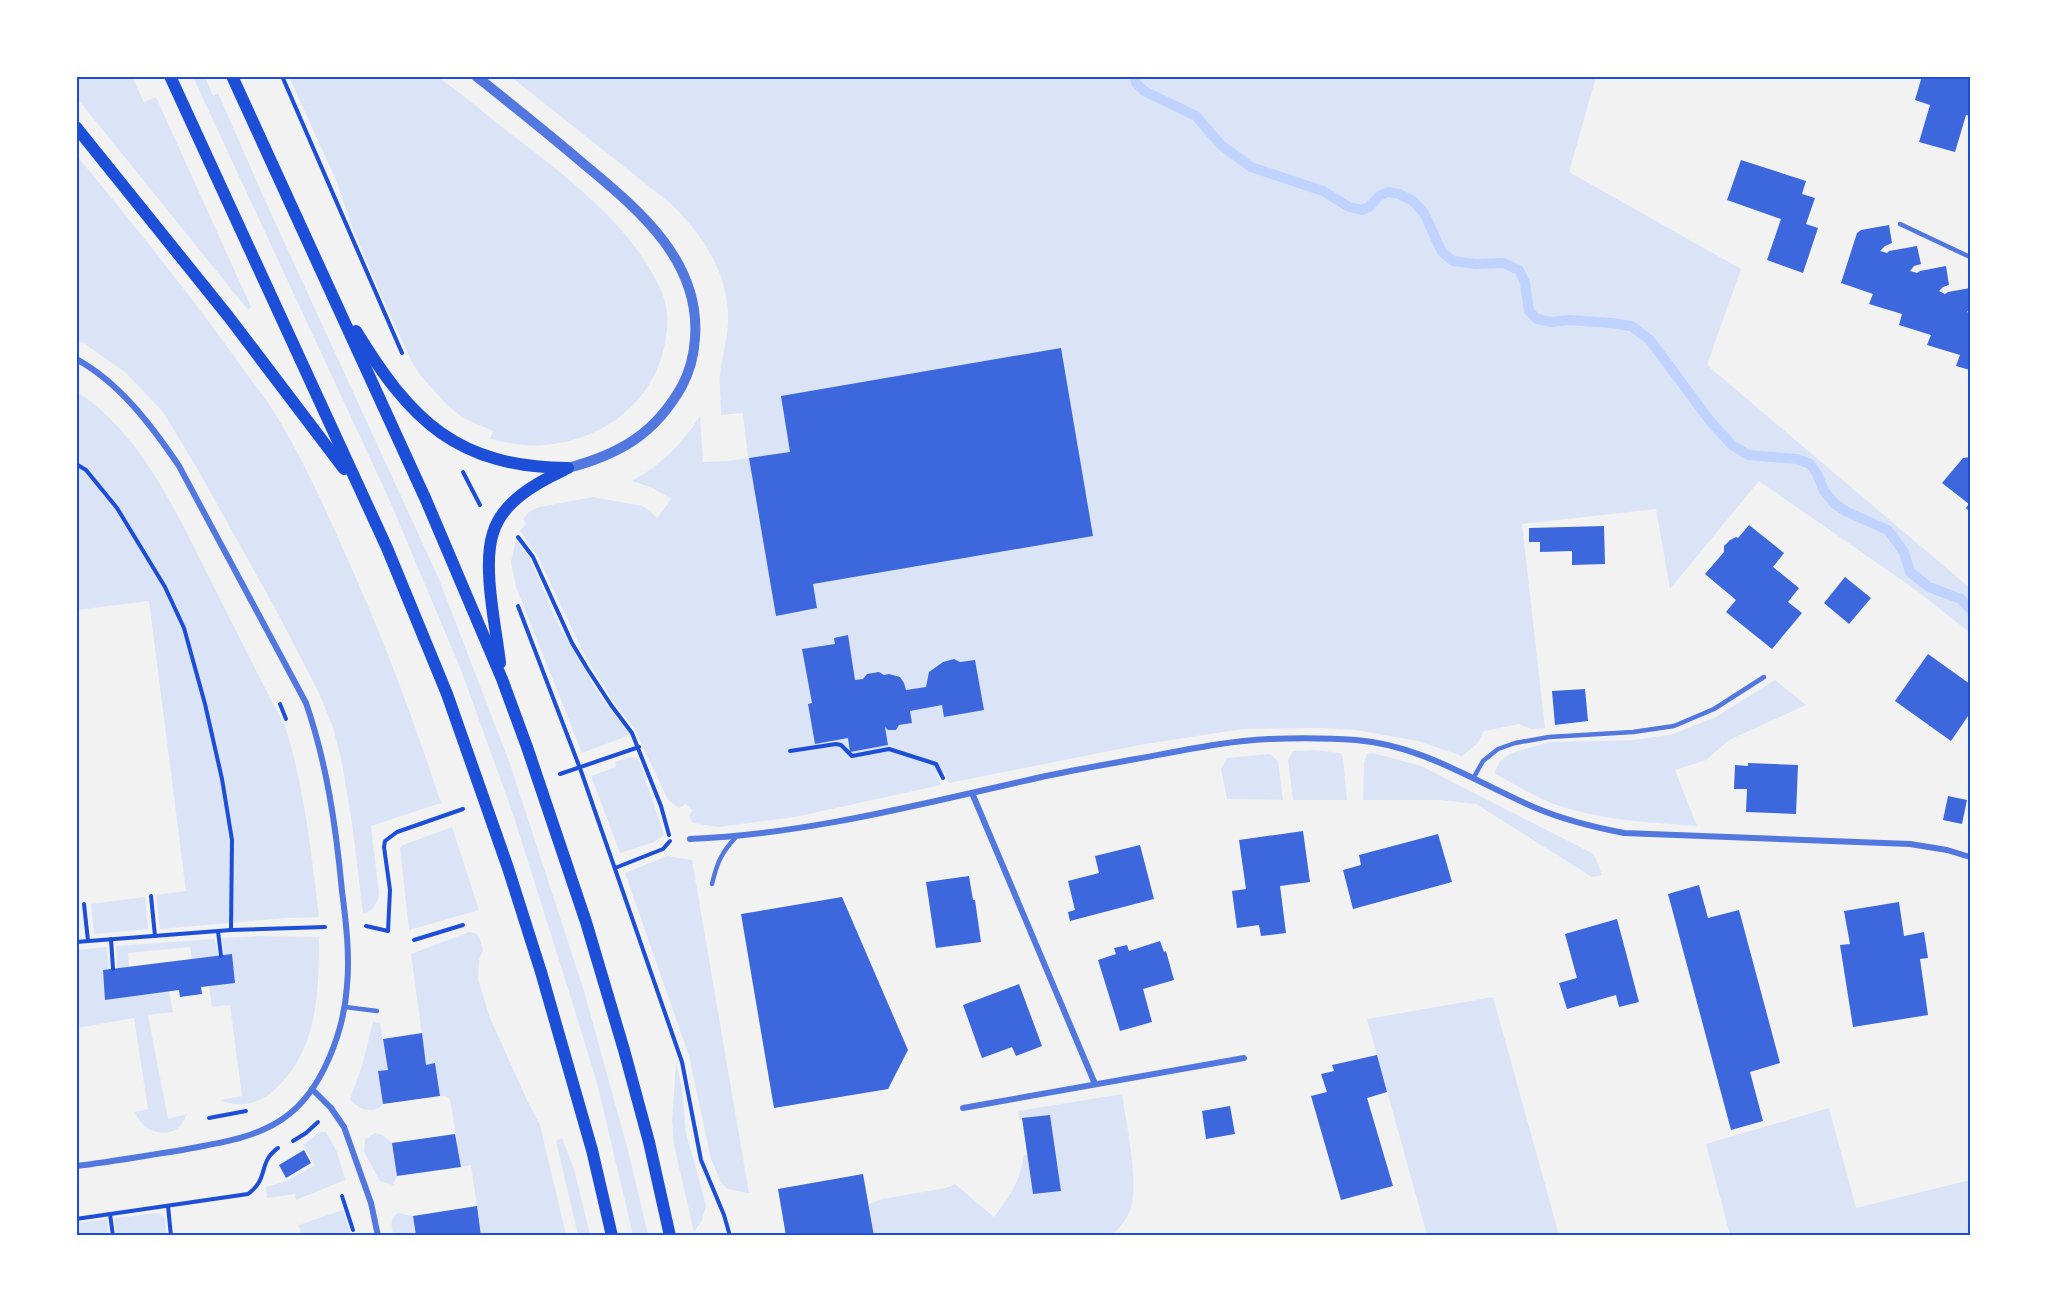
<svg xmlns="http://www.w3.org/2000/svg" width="2047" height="1312" font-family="Montserrat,sans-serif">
<rect width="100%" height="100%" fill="#f2f2f2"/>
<!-- green -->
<g fill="#dbe4f7">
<polygon points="76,77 132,77 144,102 156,97 251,307 248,310 77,98"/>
<polygon points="193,77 205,77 213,96 218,93 264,198 439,579 510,764 584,991 629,1154 648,1235 633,1235 597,1083 570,995 513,814 461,670 389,499"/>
<path d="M289,77c33,-1 67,-1 100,-1 14,0 31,-2 45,0 9,2 62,46 73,55 55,42 123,92 153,157 11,23 8,48 1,71 -17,51 -64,82 -117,86 -18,2 -36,-2 -54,-6l3,-8 -30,-13 -16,-13 -27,-30 -9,-15 -29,-63 -28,-65 -18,-52z"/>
<path d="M511,77h1085l-27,95 172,97 -34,96 263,223v45l-54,-43 -157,-109 -89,108 -14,-80 -134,15 23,204 -14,1 -12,-5 -35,7 -7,13 -15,12 -44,-15 -62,-11 -37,-2 -76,1 -98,15 -196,39 -5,-11 -7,2 4,11 -146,32 -77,10 -25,-4 -4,-7 3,-6 -6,-6 -7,4 -11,-8 -33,-70 -22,-29 -28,-45 -47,-99 -18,-26 6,-7 -3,-5 6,-7 10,-5 54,-10 49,9 8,5 7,7 14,-19 -18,-11 -21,-7c29,-16 51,-38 68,-65l3,46 24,-1 21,-3 -5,-45 -22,2c0,-13 -2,-28 -1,-41 2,-20 9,-39 8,-59 -1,-45 -27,-82 -58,-112z"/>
<path d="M77,156c54,65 107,131 157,200 14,20 29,39 42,59 26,43 47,88 67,134 38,83 70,168 98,254l-70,23 8,67c-1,11 -6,17 -16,21l-11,-91 -10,-60 -9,-36 -14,-34 -43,-83 -78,-140 -35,-58 -37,-39 -41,-29 -8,-4z"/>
<path d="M76,391c66,42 102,125 136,192 24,48 48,96 73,143 20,62 26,127 34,191l-32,1 -127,11 -4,-34 30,-4 -37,-290 -72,9z"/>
<polygon points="516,540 530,559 558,624 597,691 630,735 582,753 516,587 511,562"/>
<path d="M1775,680l31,25 -77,35 -23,20 -31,10 22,56c-41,-3 -84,-5 -124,-16 -28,-7 -54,-23 -79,-37l6,-12 12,-8 37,-11 86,-2 38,-6 43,-17z"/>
<polygon points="1315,750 1340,753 1343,757 1347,800 1293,800 1288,760 1293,751"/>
<polygon points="1373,753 1421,766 1592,853 1596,859 1602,875 1592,877 1476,804 1440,800 1363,800 1364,763 1367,754"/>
<polygon points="1270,754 1278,761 1283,800 1227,799 1221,769 1227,758"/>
<polygon points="630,757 637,759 640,763 664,835 654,842 620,853 591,776 616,767 615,762"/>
<polygon points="452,827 479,910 409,930 400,848 403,845"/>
<polygon points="667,856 692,860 749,1193 727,1189 721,1182 711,1159 689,1056 625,873"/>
<polygon points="145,897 148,929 94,934 91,904"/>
<polygon points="469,932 475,933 479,936 483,950 479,960 478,979 490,1018 527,1100 540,1125 566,1235 481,1235 471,1165 461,1167 450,1099 446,1096 440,1096 435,1063 426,1065 411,954"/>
<path d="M259,936l60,1c0,57 -1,116 -48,156 -16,12 -33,15 -51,7l22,-4 -12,-91 -18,2 -3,-21 26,-4 -3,-27h-8l-2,-17z"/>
<polygon points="215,939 218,956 192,959 190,947 128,953 129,967 117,968 116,946"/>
<path d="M107,947l2,22 -6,2 3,29 63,-9 4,21 -25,3 20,104 19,-5c-3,6 -6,13 -12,16 -16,8 -35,-2 -40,-18l13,-3 -14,-91 -57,10v-78z"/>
<polygon points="1493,997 1559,1235 1427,1235 1367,1019"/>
<path d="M373,1022l7,1 8,47 -10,1 5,33c-9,12 -26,5 -33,-5l12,-33z"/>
<polygon points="676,1063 682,1088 686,1133 706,1205 702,1220 694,1232 674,1145 672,1122"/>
<path d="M1122,1094c4,29 19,94 7,119 -4,8 -10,16 -17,22h-238l-5,-31 13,-5 64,-11 9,-4 39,33c16,-21 26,-35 30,-62h3l6,39 28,-3 -11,-76 -31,4 -1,-8z"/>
<polygon points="1829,1108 1856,1208 1970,1180 1970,1235 1730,1235 1706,1144"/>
<polygon points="320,1132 326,1132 337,1152 345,1180 296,1200 295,1194 267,1198 266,1187 287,1181 315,1165 303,1145"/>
<polygon points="375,1133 382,1135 392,1143 397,1176 393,1185 380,1181 364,1152 365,1139"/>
<polygon points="562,1138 574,1169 590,1235 578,1235 556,1141"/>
<polygon points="343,1210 351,1235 301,1235 299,1225"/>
<polygon points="158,1213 165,1218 166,1235 116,1235 114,1218"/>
<path d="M398,1213l15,3 2,19h-22c-1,-9 -4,-16 5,-22z"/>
<polygon points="107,1219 109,1235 77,1235 77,1223"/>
</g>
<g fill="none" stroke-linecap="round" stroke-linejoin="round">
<!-- stream -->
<polyline stroke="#bfd3fe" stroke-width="10" points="1135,76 1136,83 1144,91 1196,116 1221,145 1251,167 1323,191 1349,207 1362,210 1369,207 1379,196 1388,192 1399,194 1413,201 1424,213 1442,252 1453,261 1476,264 1503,263 1519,270 1525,283 1529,311 1537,319 1551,322 1569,320 1612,323 1631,326 1650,340 1710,421 1732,445 1748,455 1797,459 1810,464 1817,474 1824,491 1835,504 1847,512 1888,530 1904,552 1910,572 1929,587 1961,599 1970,609"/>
</g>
<!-- building -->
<g fill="#3d67dc">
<polygon points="1922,76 1970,76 1970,116 1966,115 1955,152 1919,142 1930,105 1915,100"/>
<polygon points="1741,160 1806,181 1802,194 1815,198 1806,224 1818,228 1803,273 1767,260 1781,219 1727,200"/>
<polygon points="1889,225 1892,243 1885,246 1880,251 1887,253 1889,251 1917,246 1921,264 1914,266 1910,271 1917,273 1920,271 1946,266 1949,285 1943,287 1939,291 1945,294 1948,292 1970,288 1970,308 1967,312 1970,313 1970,370 1956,366 1960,355 1927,345 1931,335 1899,325 1902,314 1869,304 1873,294 1841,283 1857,233 1861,230"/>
<polygon points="1061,348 1093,536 813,584 817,608 776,616 749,458 790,452 781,396"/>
<polygon points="1970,457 1970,512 1966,508 1969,504 1942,483 1963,458"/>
<polygon points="1749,525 1784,553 1773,567 1799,588 1788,602 1802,613 1772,649 1726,612 1736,600 1705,574 1724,552 1724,546 1730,540 1736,537 1738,538"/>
<polygon points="1604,526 1605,564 1572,565 1572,551 1540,552 1540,542 1529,542 1529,528"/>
<polygon points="1845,577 1871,598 1849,624 1824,603"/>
<polygon points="848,635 855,680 863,679 867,674 879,672 884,675 889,674 900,677 904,683 906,690 926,687 929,672 943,662 954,659 960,662 975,660 984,710 944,717 942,705 910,711 912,723 899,725 896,730 888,730 885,727 888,745 850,752 848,738 815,744 808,704 812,703 802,649 835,644 834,638"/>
<polygon points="1928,654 1970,684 1970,713 1951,741 1895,701"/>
<polygon points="1585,689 1588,721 1555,725 1552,691"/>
<polygon points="1748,763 1798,765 1796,814 1746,812 1747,789 1734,789 1735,765 1748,766"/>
<polygon points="1948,796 1967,800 1962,824 1943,820"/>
<polygon points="1303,831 1310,882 1280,886 1286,933 1261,936 1259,925 1237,928 1232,891 1246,889 1239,840"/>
<polygon points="1438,834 1452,882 1353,909 1343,870 1361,865 1359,855"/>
<polygon points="1140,845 1154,899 1070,921 1068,912 1075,910 1068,881 1099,873 1095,856"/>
<polygon points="969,876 973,900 975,900 981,942 936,948 926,882"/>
<polygon points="1699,885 1708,918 1739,910 1780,1063 1750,1072 1763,1121 1731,1130 1668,894"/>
<polygon points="842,897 908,1050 888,1089 774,1108 741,914"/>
<polygon points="1899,902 1904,936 1924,932 1928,958 1920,959 1928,1015 1853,1027 1840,945 1850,944 1844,911"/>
<polygon points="1617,919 1639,1002 1619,1007 1616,995 1567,1009 1559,983 1577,978 1565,934"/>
<polygon points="1160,941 1164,952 1166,951 1174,980 1143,989 1152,1022 1120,1031 1098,960 1116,954 1114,948 1127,945 1129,951"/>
<polygon points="232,954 235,983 201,987 202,994 180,997 179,990 105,1000 103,970"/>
<polygon points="1019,984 1042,1046 1016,1056 1012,1047 982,1058 963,1005"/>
<polygon points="422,1033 426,1065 435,1063 440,1096 383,1104 378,1071 388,1070 383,1039"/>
<polygon points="1377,1055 1387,1092 1367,1098 1393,1186 1341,1200 1311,1096 1327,1092 1321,1074 1334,1071 1332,1065"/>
<polygon points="1230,1106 1235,1134 1206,1139 1202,1111"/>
<polygon points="1050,1115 1061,1191 1033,1194 1022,1118"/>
<polygon points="455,1134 461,1167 397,1176 392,1143"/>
<polygon points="304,1150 311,1163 286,1178 279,1165"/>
<polygon points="863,1174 874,1236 786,1236 778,1189"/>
<polygon points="477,1206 481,1236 416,1236 413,1216"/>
</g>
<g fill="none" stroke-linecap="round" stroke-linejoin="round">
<!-- path -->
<g stroke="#1d4ed8" stroke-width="4">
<polyline points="282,76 402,353"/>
<polyline points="76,464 86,470 117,508 165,587 184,628 205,704 222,779 232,840 231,930"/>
<polyline points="463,472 480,505"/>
<polyline points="518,537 533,557 572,643 587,668 611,705 632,733 661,806 669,835"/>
<polyline points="518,606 581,771 682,1062 701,1160 724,1215 730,1236"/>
<polyline points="280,704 286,719"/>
<polyline points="790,751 836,744 841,745 852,756 889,749 936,764 943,778"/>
<polyline points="560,774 639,747"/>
<polyline points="615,868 663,849 670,841"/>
<polyline points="151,896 155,936"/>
<polyline points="84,904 88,941"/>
<polyline points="366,926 388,931 390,890 384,847 385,841 397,832 463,809"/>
<polyline points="218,931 221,956"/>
<polyline points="111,939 113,969"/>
<polyline points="414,940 463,925"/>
<polyline points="76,942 231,930 325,927"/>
<polyline points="209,1118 246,1111"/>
<polyline points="293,1141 306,1133 318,1122"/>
<polyline points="342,1196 353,1230"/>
<polyline points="168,1206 171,1236"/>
<polyline points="110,1214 113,1236"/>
<path d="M76,1219l172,-25c22,-16 9,-31 30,-46"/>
</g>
<!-- service -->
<g stroke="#5277de" stroke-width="4.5">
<polyline points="1900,224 1970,257"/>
<polyline points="1474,777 1483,761 1498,749 1515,743 1549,737 1633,732 1674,726 1714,709 1764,677"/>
<path d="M712,884c5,-21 9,-31 24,-47"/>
<polyline points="345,1007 377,1011"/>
</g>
<!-- minor -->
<g stroke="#5277de" stroke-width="6">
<path d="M76,359c43,23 76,67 103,107l127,237c21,61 30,124 36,188 4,31 8,64 5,95 -3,45 -25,106 -63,132 -31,22 -72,26 -108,33 -33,5 -66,11 -100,15"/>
<polyline points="972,793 1095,1084"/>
<path d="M690,839c123,-5 241,-38 361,-64 28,-6 57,-11 85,-16 44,-8 89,-18 133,-20 29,-1 58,-1 87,1 66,5 121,43 180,68 28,12 57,19 88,25l286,11 37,6 23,7"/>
<polyline points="312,1089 331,1108 344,1127 371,1203 378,1236"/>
<polyline points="963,1108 1244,1058"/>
</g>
<!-- tertiary -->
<path stroke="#5277de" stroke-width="10" d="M476,76c35,28 69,55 103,84 55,46 122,98 116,178 -1,17 -5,33 -13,48 -27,48 -62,68 -114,82"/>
<!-- secondary -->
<g stroke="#1d4ed8" stroke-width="12">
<polyline points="170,76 387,548 447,694 508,868 541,972 592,1150 612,1236"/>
<polyline points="232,76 426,500 502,679 527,747 586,922 624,1050 649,1142 670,1236"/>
<polyline points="76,127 228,316 344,469"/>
<path d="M356,331c55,90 101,136 212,137"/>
<path d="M500,663c-4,-36 -18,-96 -7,-130 9,-31 43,-50 71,-63"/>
</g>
</g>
<!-- border -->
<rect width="2047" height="1312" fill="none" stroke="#ffffff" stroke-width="156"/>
<rect x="78" y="78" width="1891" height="1156" fill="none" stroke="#1d4ed8" stroke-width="2"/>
</svg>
